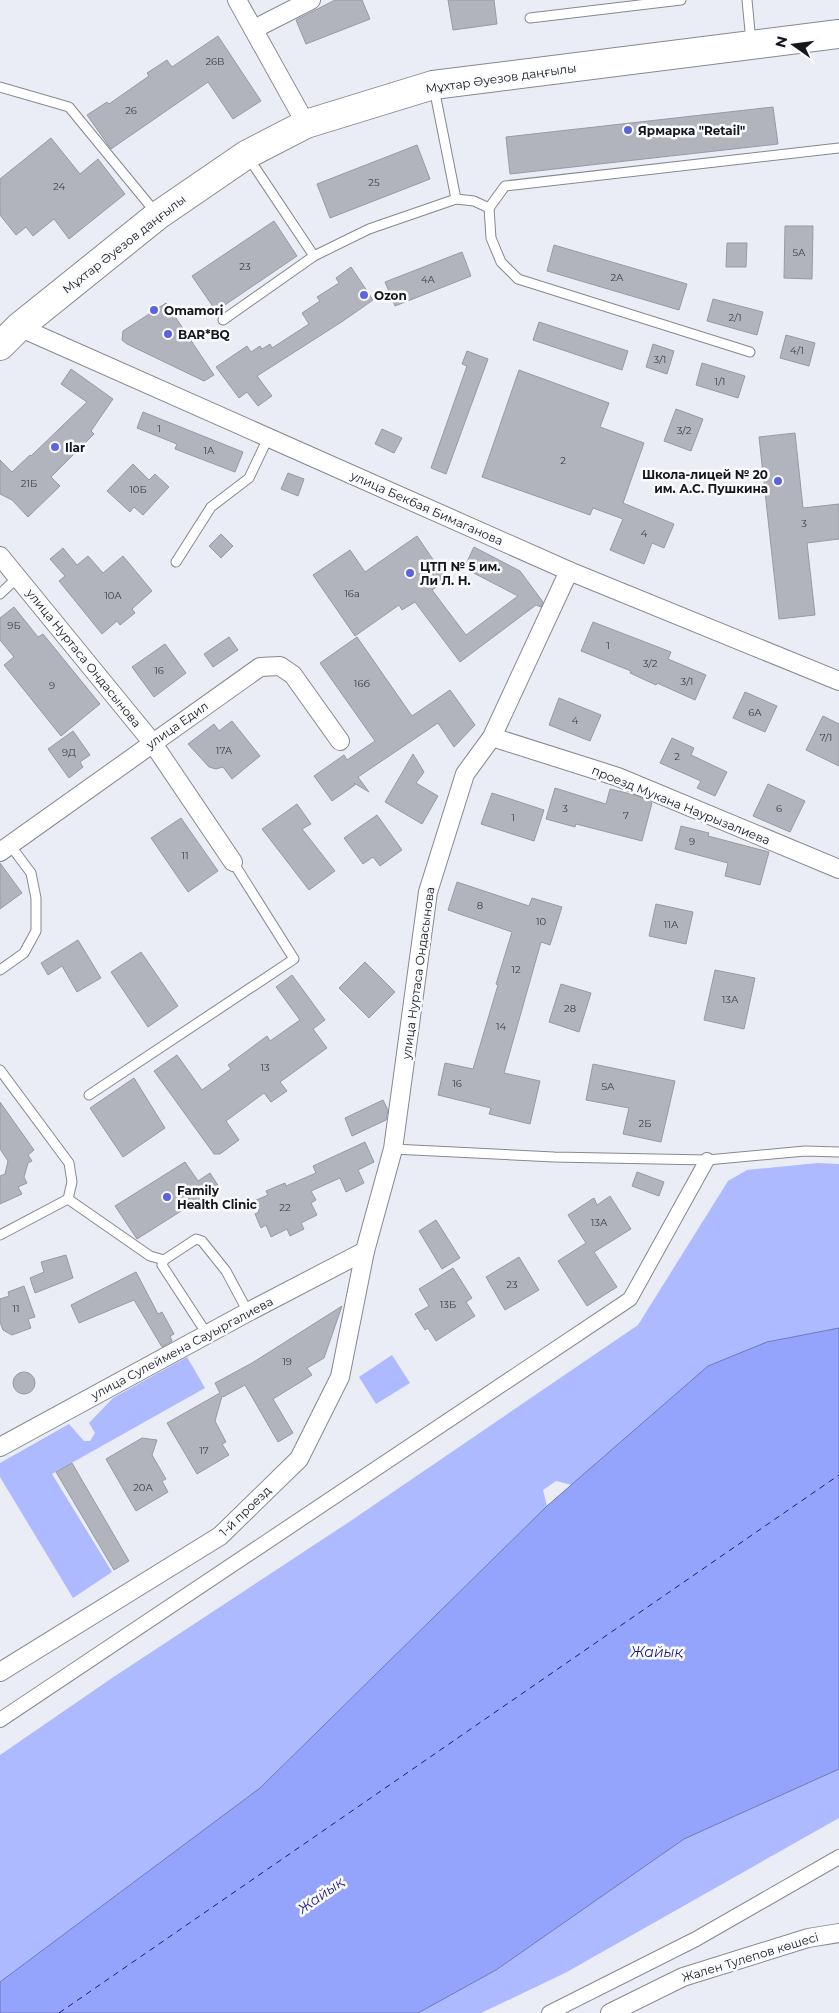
<svg xmlns="http://www.w3.org/2000/svg" width="839" height="2013" font-family="Montserrat,sans-serif">
<rect width="100%" height="100%" fill="#ebedf6"/>
<!-- green -->
<g fill="#adbaff">
<polygon points="818,1163 839,1164 839,1328 767,1342 708,1366 572,1485 556,1481 543,1490 547,1506 260,1788 0,1982 0,1755 112,1678 349,1522 638,1325 728,1181 747,1170"/>
<polygon points="392,1355 410,1383 376,1404 359,1377"/>
<polygon points="187,1357 205,1388 52,1474 112,1572 73,1598 0,1477 0,1463 69,1424 84,1441 90,1441 95,1433 89,1423 113,1398"/>
<polygon points="839,1769 839,1818 565,1973 481,2013 418,2013 496,1970 684,1839"/>
</g>
<!-- water -->
<polygon fill="#94a3fb" stroke="#6e79b8" points="839,1328 839,1769 684,1839 496,1970 418,2013 0,2013 0,1982 260,1788 547,1506 708,1366 767,1342"/>
<g fill="none" stroke-linecap="round" stroke-linejoin="round">
<!-- ferry -->
<polyline stroke="#211a7d" stroke-width="1" stroke-dasharray="6 5" stroke-linecap="butt" points="59,2013 839,1475"/>
</g>
<!-- building -->
<g fill="#b2b4bd" stroke="#989aa3">
<polygon points="335,0 362,0 370,19 306,44 296,20"/>
<polygon points="448,0 494,0 497,24 453,30"/>
<polygon points="218,36 261,101 233,119 208,82 111,149 87,115 107,102 109,104 149,76 147,73 167,60 172,67"/>
<polygon points="773,107 778,144 510,174 506,137"/>
<polygon points="51,138 80,174 98,159 125,194 69,239 54,219 33,236 26,227 16,235 0,215 0,179"/>
<polygon points="417,145 430,179 330,218 317,184"/>
<polygon points="274,221 297,256 216,311 192,276"/>
<polygon points="785,226 813,226 812,279 784,278"/>
<polygon points="727,243 747,243 746,267 726,267"/>
<polygon points="554,245 687,284 679,310 547,271"/>
<polygon points="462,252 471,276 395,306 385,282"/>
<polygon points="351,267 373,300 343,321 257,376 272,396 258,406 247,392 239,398 216,367 247,346 251,352 260,346 262,349 270,344 272,348 309,324 302,313 320,301 317,297 339,283 336,278"/>
<polygon points="713,299 763,312 757,335 707,321"/>
<polygon points="166,303 214,375 204,381 127,344 122,340 123,331"/>
<polygon points="539,322 628,351 622,370 533,340"/>
<polygon points="786,335 815,343 809,366 780,358"/>
<polygon points="653,344 674,351 667,374 646,367"/>
<polygon points="467,351 488,359 446,474 431,468 467,366 462,364"/>
<polygon points="702,363 745,376 738,398 696,385"/>
<polygon points="71,369 113,399 91,431 94,434 51,477 60,486 28,517 12,500 0,494 0,460 12,472 30,455 31,456 87,402 61,384"/>
<polygon points="519,370 609,403 600,427 644,443 623,503 674,524 664,548 652,543 644,564 610,550 623,519 593,508 590,515 482,477"/>
<polygon points="676,409 703,419 691,451 664,441"/>
<polygon points="143,412 243,452 235,472 175,449 177,444 137,428"/>
<polygon points="382,429 402,438 394,453 375,444"/>
<polygon points="795,433 803,508 839,504 839,539 807,543 815,615 779,619 759,437"/>
<polygon points="133,464 149,480 155,474 169,487 143,515 134,507 130,512 107,491"/>
<polygon points="288,473 304,479 298,496 281,489"/>
<polygon points="221,534 233,546 221,558 209,546"/>
<polygon points="417,536 447,580 432,590 466,635 518,596 464,568 474,547 520,571 543,602 541,607 536,605 460,662 415,602 402,610 399,605 355,636 313,575 350,550 365,572"/>
<polygon points="63,548 77,565 88,556 103,573 123,556 152,591 132,609 135,613 120,625 117,621 102,634 59,581 65,576 50,559"/>
<polygon points="14,607 38,637 43,634 100,704 61,736 4,665 14,657 0,640 0,618"/>
<polygon points="593,622 671,652 668,659 706,675 695,700 657,683 656,685 630,673 631,671 581,651"/>
<polygon points="229,637 238,650 213,667 204,654"/>
<polygon points="357,637 412,716 450,690 475,725 454,747 438,723 358,777 369,792 354,783 355,785 332,801 314,776 344,755 347,760 375,741 320,663"/>
<polygon points="165,644 186,673 154,697 132,667"/>
<polygon points="745,692 777,706 765,732 733,718"/>
<polygon points="559,698 601,715 590,741 549,725"/>
<polygon points="823,716 839,724 839,766 806,750"/>
<polygon points="232,721 260,756 232,779 223,767 216,769 209,767 188,744 214,724 219,731"/>
<polygon points="73,731 90,755 80,762 83,767 69,778 48,749"/>
<polygon points="672,738 694,748 691,755 727,772 715,796 697,788 701,781 660,763"/>
<polygon points="413,754 424,772 416,783 438,796 422,824 385,802"/>
<polygon points="768,784 805,801 790,832 753,816"/>
<polygon points="555,788 606,804 610,789 635,795 652,803 642,841 576,824 575,827 546,819"/>
<polygon points="492,793 544,810 534,841 481,824"/>
<polygon points="297,804 311,824 302,829 335,871 309,890 262,829"/>
<polygon points="377,815 402,850 380,866 373,857 363,864 344,838"/>
<polygon points="181,818 218,871 188,892 151,838"/>
<polygon points="681,826 709,833 708,836 769,852 760,885 725,876 728,863 675,849"/>
<polygon points="0,863 22,893 0,909"/>
<polygon points="457,882 529,906 532,898 562,907 550,945 541,942 504,1073 540,1081 530,1124 489,1114 491,1108 438,1095 445,1063 473,1069 498,985 496,984 512,932 448,910"/>
<polygon points="656,904 693,912 686,944 649,936"/>
<polygon points="78,940 101,978 77,992 62,966 48,975 41,963"/>
<polygon points="141,952 178,1006 148,1027 111,972"/>
<polygon points="365,962 395,992 369,1018 339,988"/>
<polygon points="715,970 755,978 744,1029 704,1020"/>
<polygon points="292,975 325,1020 313,1029 327,1048 280,1082 287,1091 271,1102 264,1093 226,1121 239,1140 220,1154 214,1154 154,1071 177,1055 202,1090 231,1069 228,1065 267,1036 270,1041 300,1020 276,987"/>
<polygon points="561,984 591,993 579,1032 549,1022"/>
<polygon points="593,1064 675,1081 661,1142 623,1134 629,1108 586,1100"/>
<polygon points="134,1078 165,1128 123,1157 90,1108"/>
<polygon points="383,1100 388,1110 386,1120 352,1136 345,1118"/>
<polygon points="0,1102 34,1150 28,1155 32,1161 28,1163 24,1177 27,1183 18,1187 22,1194 0,1204 0,1176 5,1174 8,1161 0,1149"/>
<polygon points="365,1142 374,1162 358,1170 364,1183 346,1192 340,1178 311,1191 316,1200 311,1203 317,1215 301,1223 304,1229 290,1236 287,1229 271,1237 266,1225 261,1228 255,1214 259,1212 254,1201 268,1195 266,1191 285,1183 286,1186 316,1173 313,1166"/>
<polygon points="185,1162 198,1181 210,1173 219,1187 137,1239 115,1206"/>
<polygon points="637,1172 664,1182 659,1196 632,1186"/>
<polygon points="610,1196 631,1229 594,1252 617,1287 587,1306 558,1261 586,1243 568,1215 594,1198 597,1205"/>
<polygon points="436,1220 460,1258 442,1269 419,1231"/>
<polygon points="66,1255 73,1278 35,1293 30,1278 44,1272 41,1262"/>
<polygon points="519,1257 539,1290 505,1310 486,1277"/>
<polygon points="453,1268 472,1298 466,1302 475,1316 436,1341 428,1328 425,1330 415,1314 429,1306 419,1289"/>
<polygon points="136,1272 158,1314 162,1312 174,1334 170,1336 172,1341 162,1347 134,1300 79,1323 71,1305"/>
<polygon points="24,1286 35,1317 28,1319 31,1328 12,1335 3,1330 0,1322 0,1299 9,1296 8,1292"/>
<polygon points="342,1306 324,1358 307,1368 312,1375 273,1399 293,1433 278,1442 245,1385 223,1397 222,1396 215,1421 226,1442 222,1444 229,1455 197,1474 167,1423 220,1393 215,1383 252,1363"/>
<circle cx="24" cy="1383" r="11"/>
<polygon points="142,1438 157,1440 152,1455 166,1479 162,1481 168,1492 136,1511 106,1459"/>
<polygon points="72,1463 129,1561 114,1570 56,1472"/>
</g>
<g fill="none" stroke-linecap="round" stroke-linejoin="round">
<defs>
<g id="service">
<polyline points="747,0 751,42"/>
<polyline points="530,18 681,0"/>
<polyline points="0,87 69,107 156,213"/>
<polyline points="434,88 456,199"/>
<polyline points="248,157 314,256 369,229 456,199 474,201 489,208 491,238 501,262 518,279 750,352"/>
<polyline points="489,208 505,186 839,148"/>
<polyline points="223,320 314,256"/>
<polyline points="176,562 211,507 249,478 268,438"/>
<polyline points="0,594 18,577"/>
<polyline points="0,970 24,953 36,931 36,898 31,873 10,845"/>
<polyline points="0,1070 69,1163 72,1182 68,1199 0,1235"/>
<polyline points="89,1095 294,959 233,862"/>
<polyline points="393,1149 554,1157 707,1160 805,1151 839,1152"/>
<polyline points="68,1199 150,1256 164,1260 196,1239 202,1241 226,1271 248,1312"/>
<polyline points="164,1260 162,1265 207,1334"/>
</g>
<g id="pedestrian">
<polyline points="0,1720 630,1299 707,1160"/>
<polyline points="549,2013 696,1939 839,1857"/>
</g>
<g id="minor">
<polyline points="237,0 306,124"/>
<polyline points="254,29 311,0"/>
<polyline points="19,327 569,571 839,681"/>
<polyline points="0,556 152,742 233,862"/>
<polyline points="492,737 618,777 839,869"/>
<polyline points="0,852 260,667 280,666 293,675 340,741"/>
<polyline points="0,1447 248,1312 365,1251"/>
<polyline points="0,1672 220,1536 299,1459 340,1377 365,1251 393,1149 428,892 465,774 492,737 569,571"/>
<polyline points="610,2013 683,1977 808,1938 839,1933"/>
</g>
<polyline id="primary" points="0,346 19,327 157,216 246,155 306,124 433,85 839,34"/>
</defs>
<!-- service casing -->
<use href="#service" stroke="#868890" stroke-width="11"/>
<!-- pedestrian casing -->
<use href="#pedestrian" stroke="#868890" stroke-width="16"/>
<!-- minor casing -->
<use href="#minor" stroke="#868890" stroke-width="20"/>
<!-- primary casing -->
<use href="#primary" stroke="#868890" stroke-width="30"/>
<!-- service -->
<use href="#service" stroke="#fff" stroke-width="9"/>
<!-- pedestrian -->
<use href="#pedestrian" stroke="#fff" stroke-width="14"/>
<!-- minor -->
<use href="#minor" stroke="#fff" stroke-width="18"/>
<!-- primary -->
<use href="#primary" stroke="#fff" stroke-width="28"/>
</g>
<!-- markers -->
<g fill="#5b64dc" stroke="#fafbfe" stroke-width="2">
<circle cx="628" cy="130" r="5"/>
<circle cx="364" cy="295" r="5"/>
<circle cx="154" cy="310" r="5"/>
<circle cx="168" cy="334" r="5"/>
<circle cx="55" cy="447" r="5"/>
<circle cx="778" cy="481" r="5"/>
<circle cx="410" cy="573" r="5"/>
<circle cx="167" cy="1197" r="5"/>
</g>
<g text-anchor="middle" dominant-baseline="central" stroke-width="5" stroke-linejoin="round" paint-order="stroke">
<!-- number labels -->
<g font-size="10" fill="#3d3e43">
<text x="215" y="61">26В</text>
<text x="131" y="110">26</text>
<text x="374" y="182">25</text>
<text x="59" y="186">24</text>
<text x="799" y="252">5А</text>
<text x="245" y="266">23</text>
<text x="617" y="277">2А</text>
<text x="428" y="279">4А</text>
<text x="735" y="317">2/1</text>
<text x="797" y="350">4/1</text>
<text x="660" y="359">3/1</text>
<text x="720" y="381">1/1</text>
<text x="159" y="428">1</text>
<text x="684" y="430">3/2</text>
<text x="209" y="450">1А</text>
<text x="563" y="460">2</text>
<text x="29" y="483">21Б</text>
<text x="138" y="489">10Б</text>
<text x="804" y="523">3</text>
<text x="644" y="533">4</text>
<text x="352" y="593">16а</text>
<text x="113" y="595">10А</text>
<text x="14" y="625">9Б</text>
<text x="608" y="645">1</text>
<text x="650" y="663">3/2</text>
<text x="159" y="670">16</text>
<text x="687" y="681">3/1</text>
<text x="362" y="683">16б</text>
<text x="52" y="685">9</text>
<text x="755" y="712">6А</text>
<text x="575" y="720">4</text>
<text x="826" y="737">7/1</text>
<text x="224" y="750">17А</text>
<text x="69" y="752">9Д</text>
<text x="677" y="756">2</text>
<text x="565" y="808">3</text>
<text x="779" y="808">6</text>
<text x="626" y="815">7</text>
<text x="513" y="817">1</text>
<text x="692" y="841">9</text>
<text x="185" y="855">11</text>
<text x="480" y="905">8</text>
<text x="541" y="921">10</text>
<text x="671" y="924">11А</text>
<text x="516" y="969">12</text>
<text x="730" y="999">13А</text>
<text x="570" y="1008">28</text>
<text x="501" y="1026">14</text>
<text x="265" y="1067">13</text>
<text x="457" y="1083">16</text>
<text x="608" y="1086">5А</text>
<text x="645" y="1123">2Б</text>
<text x="285" y="1207">22</text>
<text x="599" y="1222">13А</text>
<text x="512" y="1284">23</text>
<text x="448" y="1304">13Б</text>
<text x="16" y="1308">11</text>
<text x="287" y="1361">19</text>
<text x="204" y="1450">17</text>
<text x="143" y="1487">20А</text>
</g>
<!-- street labels -->
<g font-size="12" fill="#16171a" stroke="#fafbfe">
<text transform="translate(501 78) rotate(-8)">Мұхтар Әуезов даңғылы</text>
<text transform="translate(124 244) rotate(-38)">Мұхтар Әуезов даңғылы</text>
<text transform="translate(427 508) rotate(24)">улица Бекбая Бимаганова</text>
<text transform="translate(84 658) rotate(51)">улица Нуртаса Ондасынова</text>
<text transform="translate(177 725) rotate(-35)">улица Едил</text>
<text transform="translate(681 805) rotate(22)">проезд Мукана Наурызалиева</text>
<text transform="translate(418 973) rotate(-82)">улица Нуртаса Ондасынова</text>
<text transform="translate(182 1348) rotate(-28)">улица Сулеймена Сауыргалиева</text>
<text transform="translate(245 1511) rotate(-44)">1-й проезд</text>
<text transform="translate(750 1957) rotate(-17)">Жален Тулепов көшесі</text>
</g>
<!-- poi labels -->
<g font-size="12" font-weight="bold" fill="#16171a" stroke="#fafbfe" text-anchor="start">
<text x="638" y="130">Ярмарка "Retail"</text>
<text x="374" y="295">Ozon</text>
<text x="164" y="310">Omamori</text>
<text x="178" y="334">BAR*BQ</text>
<text x="65" y="447">Ilar</text>
<text x="768" y="474" text-anchor="end">Школа-лицей № 20<tspan x="768" dy="14">им. А.С. Пушкина</tspan></text>
<text x="420" y="566">ЦТП № 5 им.<tspan x="420" dy="14">Ли Л. Н.</tspan></text>
<text x="177" y="1190">Family<tspan x="177" dy="14">Health Clinic</tspan></text>
</g>
<!-- water labels -->
<g font-size="14" font-style="italic" fill="#211a7d" stroke="#fafbfe">
<text x="657" y="1652">Жайық</text>
<text transform="translate(321 1895) rotate(-35)">Жайық</text>
</g>
</g>
<!-- north arrow -->
<g transform="translate(794 45) rotate(284)" stroke="#fafbfe" stroke-width="4" paint-order="stroke">
<path d="M0-4L9 19L0 12L-9 19Z" fill="#16171a"/>
<text y="-8" font-size="14" font-weight="bold" text-anchor="middle" fill="#16171a">N</text>
</g>
</svg>
